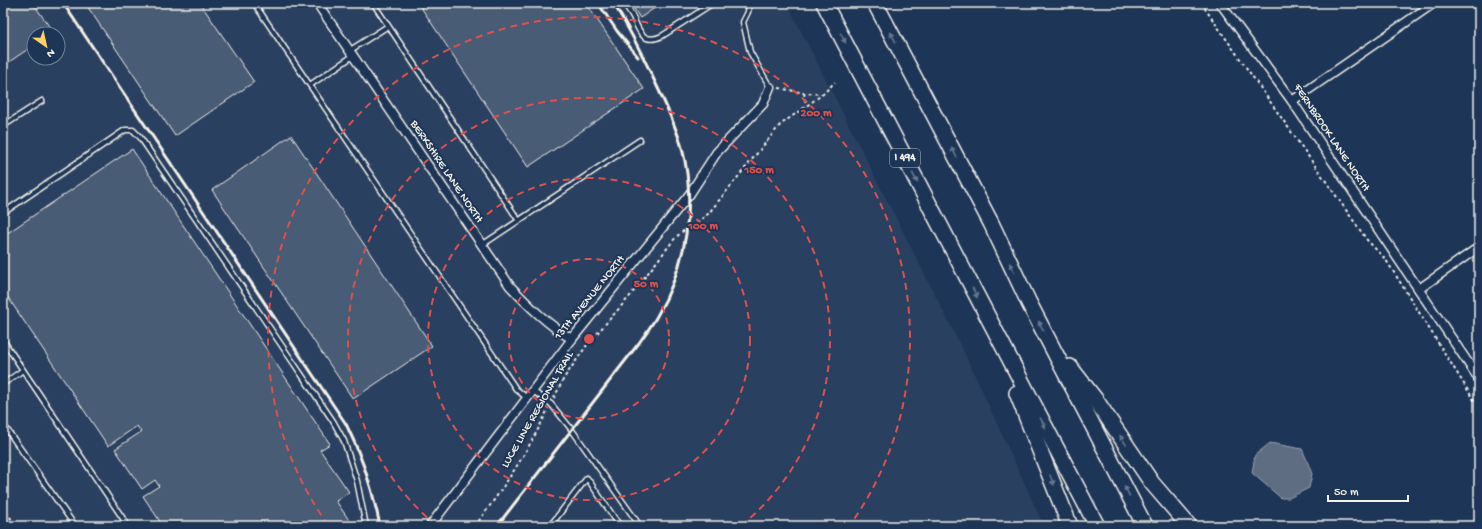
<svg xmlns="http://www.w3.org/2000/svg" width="1482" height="529" font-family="'Gochi Hand',sans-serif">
<rect width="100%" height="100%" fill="#1d3557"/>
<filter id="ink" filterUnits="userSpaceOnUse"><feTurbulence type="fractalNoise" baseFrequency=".025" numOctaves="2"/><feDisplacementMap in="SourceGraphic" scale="8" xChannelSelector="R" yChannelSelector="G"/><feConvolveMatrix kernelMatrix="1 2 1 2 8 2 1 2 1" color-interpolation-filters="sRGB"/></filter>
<g filter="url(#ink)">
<!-- built -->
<path fill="#2a4060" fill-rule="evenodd" d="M3,3h784l179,353 78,170h-1041zM34,34h24v24h-24z"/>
<!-- water -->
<polygon fill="#5e6d82" stroke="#9aa2ab" points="1270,443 1302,449 1306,458 1312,474 1309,488 1289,498 1281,498 1252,473 1255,455"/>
<!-- building -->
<g fill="#485b74" stroke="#f4f1e8">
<polygon points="3,3 33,3 53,32 50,34 34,34 34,45 3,66"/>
<polygon points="85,3 200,3 254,82 175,136"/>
<polygon points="418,3 586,3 644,89 528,167"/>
<polygon points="630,3 662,3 640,18"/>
<polygon points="291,135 432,346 353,399 212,190"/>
<polygon points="132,149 330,444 320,450 349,492 336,501 353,526 163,526 143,496 159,486 155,480 142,489 115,449 141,432 137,426 108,446 3,290 3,236"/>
</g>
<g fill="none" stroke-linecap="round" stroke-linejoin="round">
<defs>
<g id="lane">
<polyline points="254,3 516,389 527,398"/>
<polyline points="373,3 519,221"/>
<path d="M624,3c3,4 6,9 9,14 6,14 10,28 29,19l51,-33"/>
<polyline points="749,3 748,12 743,22 750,52 770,87"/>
<polyline points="349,51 388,26"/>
<polyline points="310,85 353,56"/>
<polyline points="3,126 42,101"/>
<polyline points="3,213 125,130 133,130 140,137 333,421 344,441 357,481 366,526"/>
<polyline points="482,245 640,140"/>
<polyline points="3,340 23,370 3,384"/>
<polyline points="23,370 128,526"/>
<polyline points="533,391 551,404 572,430 640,526"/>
<polyline points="3,424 75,526"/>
<polyline points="550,526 587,478 620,526"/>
</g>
<g id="street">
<path d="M317,3l193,283c19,20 38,39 62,53"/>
<polyline points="1220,3 1292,101 1479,379"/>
<polyline points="1292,101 1434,3"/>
<polyline points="1419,289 1479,247"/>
<polyline points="430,526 572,339 689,195 717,152 763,104 770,87"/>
</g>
<g id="highway">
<polyline points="824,3 1097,526"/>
<polyline points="875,3 991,223 1029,303 1145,526"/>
<polyline points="1070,367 1095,399 1152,483 1189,526"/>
<polyline points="1017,393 1070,526"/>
</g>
</defs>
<!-- lane casing -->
<use href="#lane" stroke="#f4f1e8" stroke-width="7"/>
<!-- street casing -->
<use href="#street" stroke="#f4f1e8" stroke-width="11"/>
<!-- highway casing -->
<use href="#highway" stroke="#f4f1e8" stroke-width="18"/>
<!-- path -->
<g stroke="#f4f1e8" stroke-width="2" stroke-dasharray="3 3" stroke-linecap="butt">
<polyline points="1201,3 1367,240 1386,260 1400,282 1479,408"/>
<polyline points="779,88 804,93 822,94"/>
<polyline points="804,93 806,105"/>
<polyline points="554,398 564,378 587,345 630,296 676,237 687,228 695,224 708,214 780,125 823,94 835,82"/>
<polyline points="3,507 16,526"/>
<path d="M475,526c27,-36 53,-74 72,-115"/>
</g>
<!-- lane -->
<use href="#lane" stroke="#1d3557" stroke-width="4"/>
<!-- street -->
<use href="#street" stroke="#1d3557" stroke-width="8"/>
<!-- highway -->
<use href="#highway" stroke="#1d3557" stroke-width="15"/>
<!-- rail -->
<g stroke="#f4f1e8" stroke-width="3">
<path d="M63,3l283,421c16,32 27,67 34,102"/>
<polyline points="598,3 617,31 638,57"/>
<path d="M497,526l142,-183c6,-9 13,-18 18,-27 29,-50 40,-112 25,-168 -6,-22 -16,-43 -26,-64 -13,-28 -26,-55 -43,-81"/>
</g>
</g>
<!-- one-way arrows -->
<defs><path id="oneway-solid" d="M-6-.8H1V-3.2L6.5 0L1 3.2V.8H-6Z"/></defs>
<g fill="#68778a">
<use href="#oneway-solid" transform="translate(893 37) rotate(-118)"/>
<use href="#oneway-solid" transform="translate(843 38) rotate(62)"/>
<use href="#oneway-solid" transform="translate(954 152) rotate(-118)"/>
<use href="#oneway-solid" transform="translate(915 178) rotate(63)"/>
<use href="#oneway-solid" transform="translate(1012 268) rotate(-115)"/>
<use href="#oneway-solid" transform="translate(975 293) rotate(63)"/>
<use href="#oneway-solid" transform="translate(1041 326) rotate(-118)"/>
<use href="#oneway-solid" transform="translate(1043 423) rotate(62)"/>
<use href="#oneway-solid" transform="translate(1123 440) rotate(-124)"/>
<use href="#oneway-solid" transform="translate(1052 480) rotate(68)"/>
<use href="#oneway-solid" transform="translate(1127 491) rotate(-117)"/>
</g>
</g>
<!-- distance rings -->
<g fill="none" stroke="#dc504e" stroke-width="2" stroke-dasharray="7 5">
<circle cx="589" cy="339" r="80"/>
<circle cx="589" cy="339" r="161"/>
<path d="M436 525A241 241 0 1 1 742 525"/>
<path d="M328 525A321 321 0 1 1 850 525"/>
</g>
<g text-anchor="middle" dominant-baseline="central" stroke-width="4" stroke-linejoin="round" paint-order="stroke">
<!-- shield labels -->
<rect fill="#1d3557" stroke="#b4b9bc" stroke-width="1" x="890" y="149" width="30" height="18" rx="3"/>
<g font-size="11" font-weight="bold" fill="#f4f1e8">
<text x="905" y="158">I 494</text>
</g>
<!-- street labels -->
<g font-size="12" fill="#f4f1e8" stroke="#1d3557">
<text transform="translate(1331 138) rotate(56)">FERNBROOK LANE NORTH</text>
<text transform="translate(446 172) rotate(56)">BERKSHIRE LANE NORTH</text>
<text transform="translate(590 298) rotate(-51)">13TH AVENUE NORTH</text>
<text transform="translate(538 410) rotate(-60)">LUCE LINE REGIONAL TRAIL</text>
</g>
</g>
<circle cx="589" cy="339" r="6" fill="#dc504e" stroke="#1d3557" stroke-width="2"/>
<g font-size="12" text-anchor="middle" font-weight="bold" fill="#dc504e" stroke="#1d3557" stroke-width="4" stroke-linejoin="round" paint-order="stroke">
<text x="816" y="116">200 m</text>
<text x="759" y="173">150 m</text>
<text x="703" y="229">100 m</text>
<text x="646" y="287">50 m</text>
</g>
<!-- margin -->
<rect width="1482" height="529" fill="none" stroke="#1d3557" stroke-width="16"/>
<rect x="8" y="8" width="1466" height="513" fill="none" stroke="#f4f1e8" stroke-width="1.5" filter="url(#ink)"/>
<!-- north arrow -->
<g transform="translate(46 46) rotate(146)"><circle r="19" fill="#1d3557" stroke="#738091"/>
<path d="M0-3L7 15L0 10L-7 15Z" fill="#ffd166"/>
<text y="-6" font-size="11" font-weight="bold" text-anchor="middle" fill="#f4f1e8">N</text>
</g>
<!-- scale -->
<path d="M1328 495v6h80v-6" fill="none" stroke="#f4f1e8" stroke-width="2"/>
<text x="1334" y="495" font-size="12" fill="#f4f1e8" stroke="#1d3557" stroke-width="3" paint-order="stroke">50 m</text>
</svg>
